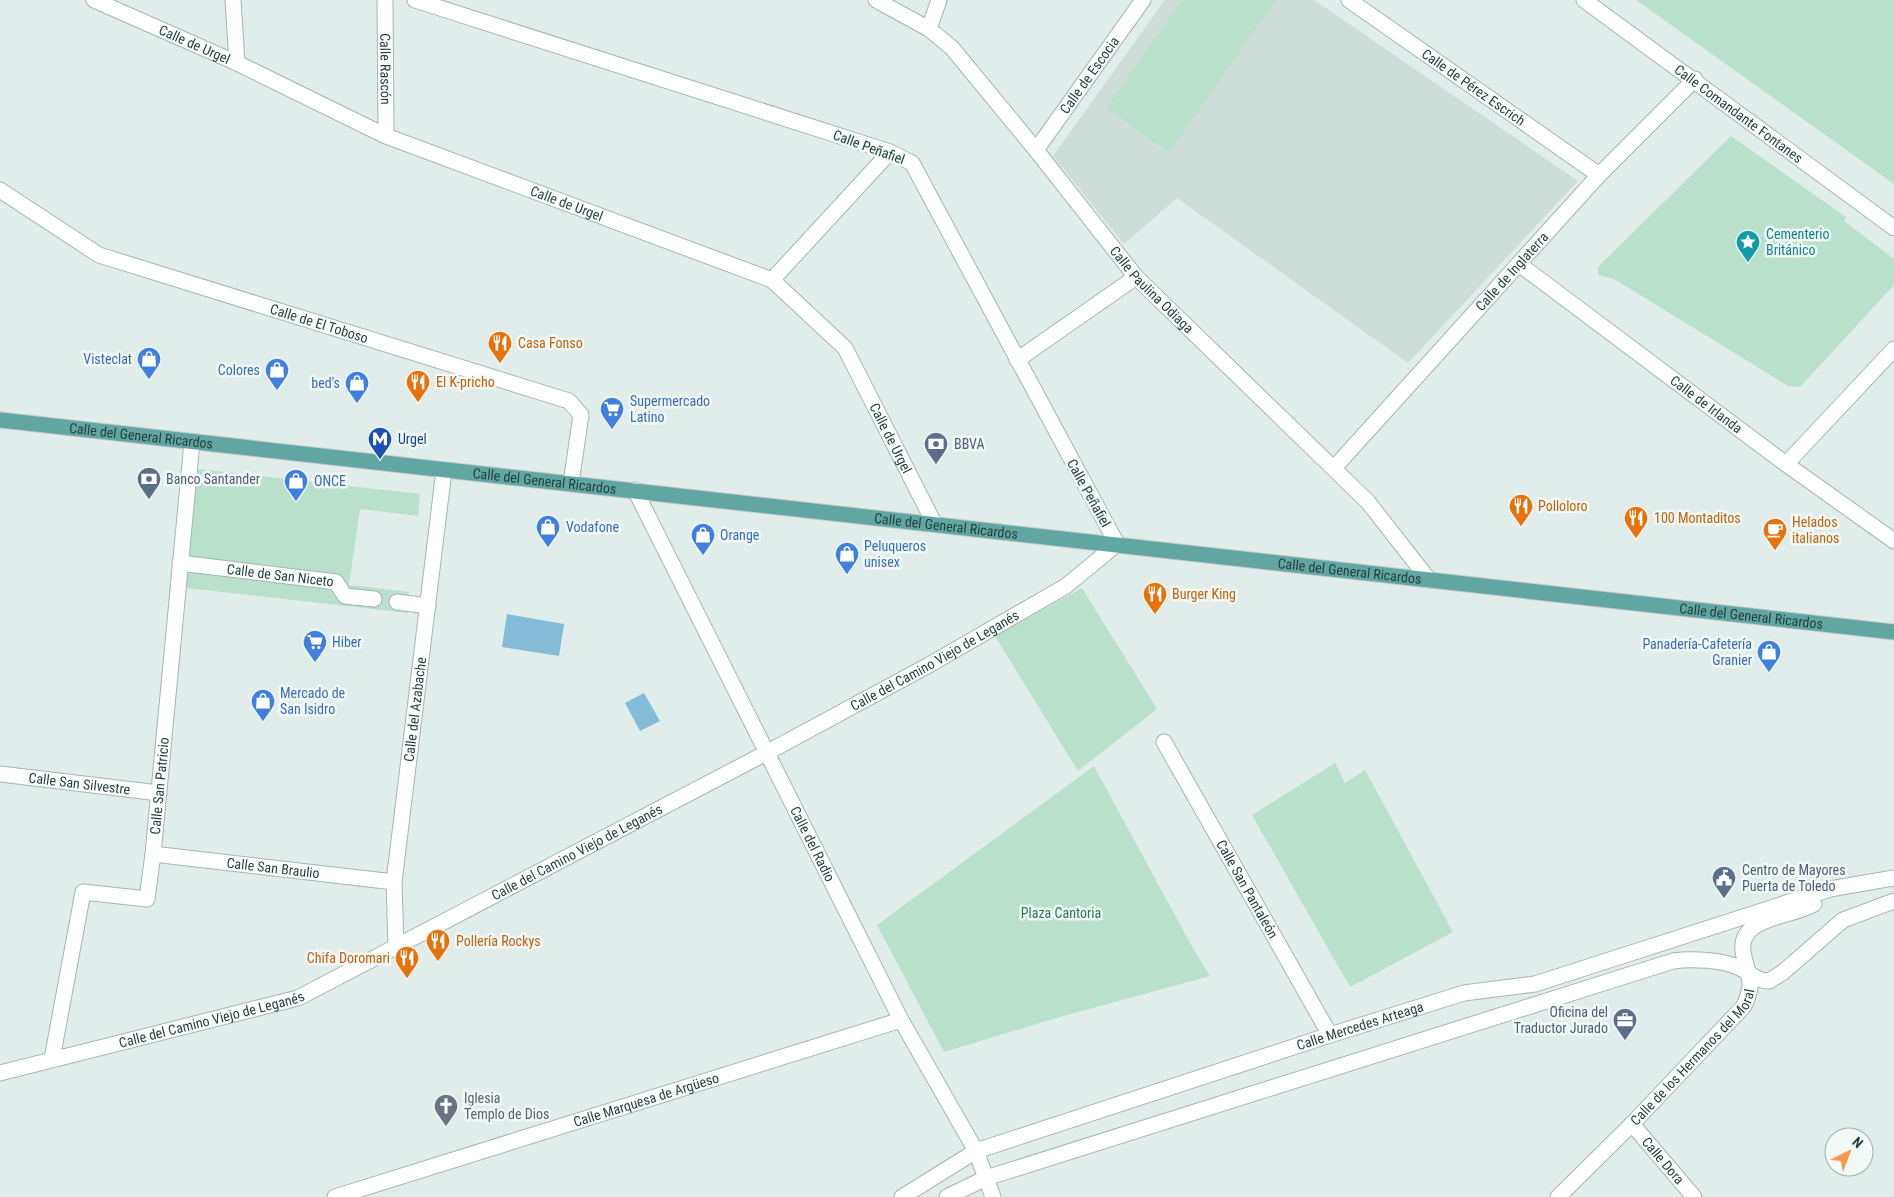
<svg xmlns="http://www.w3.org/2000/svg" width="1894" height="1197" font-family="'Roboto Condensed',sans-serif">
<rect width="100%" height="100%" fill="#e1edea"/>
<!-- built -->
<polygon fill="#cfddd9" points="1165,0 1314,0 1578,181 1408,363 1177,198 1124,244 1053,156"/>
<!-- green -->
<g fill="#b8e0ca">
<polygon points="1182,0 1276,0 1169,153 1106,108"/>
<polygon points="1636,0 1894,0 1894,184"/>
<path d="M1731,136c38,27 77,54 115,81l-2,4 50,38v26l-94,102 -12,-1 -174,-107 -16,-4v-8z"/>
<polygon points="190,468 420,494 418,516 360,509 349,585 409,592 408,613 178,587"/>
<polygon points="1082,588 1157,709 1078,771 995,636"/>
<polygon points="1335,763 1345,783 1365,770 1453,932 1350,987 1252,815"/>
<polygon points="1094,766 1190,943 1210,976 1056,1018 944,1052 877,925"/>
</g>
<!-- water -->
<g fill="#84bbd7">
<polygon points="507,614 564,624 559,656 502,647"/>
<polygon points="644,693 660,721 640,731 625,703"/>
</g>
<g fill="none" stroke-linecap="round" stroke-linejoin="round">
<defs>
<g id="minor">
<path id="s1" d="M94,0l143,63 149,73 386,144 73,68 89,175"/>
<polyline points="233,0 237,63"/>
<path id="s2" d="M385,0l1,136"/>
<path id="s3" d="M876,0l53,29 23,19 84,102 100,127 232,225 61,78"/>
<path id="s4" d="M1349,0l250,175"/>
<path id="s5" d="M1584,0l310,228"/>
<polyline points="929,29 939,0"/>
<path id="s6" d="M1036,150l107,-150"/>
<path id="s7" d="M0,190l99,65 470,146 12,14 -10,68"/>
<path id="s8" d="M1519,264l267,200 108,77"/>
<polyline points="772,280 890,152"/>
<polyline points="1017,360 1136,277"/>
<polyline points="1786,464 1894,349"/>
<path id="s9" d="M1334,468l265,-293 96,-96"/>
<path id="s10" d="M635,490l266,530 75,131 17,46"/>
<path id="s11" d="M180,563l156,19 9,14 29,3"/>
<polyline points="397,602 428,606"/>
<path id="s12" d="M1164,742l166,293"/>
<path id="s13" d="M0,774l159,19"/>
<path id="s14" d="M153,854l241,28"/>
<path id="s15" d="M396,948l-2,-66 50,-412"/>
<path id="s16" d="M52,1059l31,-167 64,7 6,-45 39,-412"/>
<path id="s17" d="M0,1073l298,-75 470,-246 161,-87 137,-79 51,-42 -205,-381 -22,-11 -475,-152"/>
<path id="s18" d="M1632,1124l62,73"/>
<path id="s19" d="M335,1197l566,-177"/>
<path id="s20" d="M902,1197l74,-46 354,-116 134,-42 71,-9 295,-95 64,-11"/>
<path d="M947,1197l39,-19 687,-217c19,-3 50,-1 67,7 11,5 16,13 29,13l13,-8 61,-53 51,-19"/>
<path id="s21" d="M1558,1197l74,-73 112,-118c3,-6 5,-12 6,-19 1,-21 -20,-44 5,-61 17,-11 41,-12 59,-22"/>
</g>
<g id="major">
<path id="s22" d="M0,420l1894,212"/>
</g>
</defs>
<!-- minor casing -->
<use href="#minor" stroke="#a3b5b2" stroke-width="17"/>
<!-- major casing -->
<use href="#major" stroke="#c0c9c8" stroke-width="17"/>
<!-- minor -->
<use href="#minor" stroke="#fff" stroke-width="15"/>
<!-- major -->
<use href="#major" stroke="#61a6a1" stroke-width="15"/>
</g>
<!-- icons -->
<defs>
<symbol id="sight-pin" viewBox="-11 -11 22 30"><path d="M0 17L-7.5 6A9.5 9.5 0 1 1 7.5 6Z" fill="#0f9aa8" stroke="#f2f9f7"/><path d="M0-6L1.8-2.2L6-1.7L2.9 1.2L3.7 5.4L0 3.3L-3.7 5.4L-2.9 1.2L-6-1.7L-1.8-2.2Z" fill="#fff"/></symbol>
<symbol id="restaurant-pin" viewBox="-11 -11 22 30"><path d="M0 17L-7.5 6A9.5 9.5 0 1 1 7.5 6Z" fill="#e8710a" stroke="#f2f9f7"/><path d="M-5-6h1v4h1v-4h1v4h1v-4h1v5L-1.5 .5V6h-2V.5L-5-1ZM5-6V6H3V1.5H1.5Q1.5-4 5-6Z" fill="#fff"/></symbol>
<symbol id="shop-pin" viewBox="-11 -11 22 30"><path d="M0 17L-7.5 6A9.5 9.5 0 1 1 7.5 6Z" fill="#3f7fe0" stroke="#f2f9f7"/><path d="M-5-2.5h2.3a2.7 3.5 0 0 1 5.4 0H5L5.5 6h-11ZM-1.5-2.5h3a1.5 2.3 0 0 0-3 0Z" fill="#fff"/></symbol>
<symbol id="supermarket-pin" viewBox="-11 -11 22 30"><path d="M0 17L-7.5 6A9.5 9.5 0 1 1 7.5 6Z" fill="#3f7fe0" stroke="#f2f9f7"/><path d="M-6-5.5h2.5l.6 2H6L4.5 2H-2.5L-4.4-4H-6ZM-1.5 3.2a1.3 1.3 0 1 0 .1 0ZM3 3.2a1.3 1.3 0 1 0 .1 0Z" fill="#fff"/></symbol>
<symbol id="metro-pin" viewBox="-11 -11 22 30"><path d="M0 17L-7.5 6A9.5 9.5 0 1 1 7.5 6Z" fill="#1a4fb4" stroke="#f2f9f7"/><path d="M-5.5 5V-5H-3L0 0L3-5H5.5V5H3V-.5L0 4L-3-.5V5Z" fill="#fff"/></symbol>
<symbol id="bank-pin" viewBox="-11 -11 22 30"><path d="M0 17L-7.5 6A9.5 9.5 0 1 1 7.5 6Z" fill="#5c6f8a" stroke="#f2f9f7"/><path d="M-6-4H6V4H-6ZM0-2.3a2.3 2.3 0 1 0 0 4.6a2.3 2.3 0 1 0 0-4.6Z" fill="#fff"/></symbol>
<symbol id="cafe-pin" viewBox="-11 -11 22 30"><path d="M0 17L-7.5 6A9.5 9.5 0 1 1 7.5 6Z" fill="#e8710a" stroke="#f2f9f7"/><path d="M-5.5-4.5H6V0H3Q3 3.5 0 3.5H-2.5Q-5.5 3.5-5.5 0ZM3-3.2v2h1.7v-2ZM-6 4.5H4V6H-6Z" fill="#fff"/></symbol>
<symbol id="civic-pin" viewBox="-11 -11 22 30"><path d="M0 17L-7.5 6A9.5 9.5 0 1 1 7.5 6Z" fill="#5c6f8a" stroke="#f2f9f7"/><path d="M-.6-6.5H3V-4.5H.6V-3L4-1V1h2V6H-6V1h2V-1L-.6-3ZM-1.2 2.5V6h2.4V2.5Z" fill="#fff"/></symbol>
<symbol id="office-pin" viewBox="-11 -11 22 30"><path d="M0 17L-7.5 6A9.5 9.5 0 1 1 7.5 6Z" fill="#5c6f8a" stroke="#f2f9f7"/><path d="M-6-3h4V-5.5h4V-3h4V5H-6ZM-1-4.5V-3h2v-1.5ZM-6 0V1H6V0Z" fill="#fff"/></symbol>
<symbol id="church-pin" viewBox="-11 -11 22 30"><path d="M0 17L-7.5 6A9.5 9.5 0 1 1 7.5 6Z" fill="#6b7280" stroke="#f2f9f7"/><path d="M-1.2-6h2.4v3.5h3.3v2.4h-3.3V6h-2.4V-.1h-3.3v-2.4h3.3Z" fill="#fff"/></symbol>
</defs>
<g fill-rule="evenodd">
<use href="#sight-pin" x="1734" y="228" width="28" height="38"/>
<use href="#restaurant-pin" x="486" y="329" width="28" height="38"/>
<use href="#shop-pin" x="135" y="345" width="28" height="38"/>
<use href="#shop-pin" x="263" y="356" width="28" height="38"/>
<use href="#restaurant-pin" x="404" y="368" width="28" height="38"/>
<use href="#shop-pin" x="343" y="369" width="28" height="38"/>
<use href="#supermarket-pin" x="598" y="395" width="28" height="38"/>
<use href="#metro-pin" x="366" y="425" width="28" height="38"/>
<use href="#bank-pin" x="922" y="430" width="28" height="38"/>
<use href="#bank-pin" x="135" y="465" width="28" height="38"/>
<use href="#shop-pin" x="282" y="467" width="28" height="38"/>
<use href="#restaurant-pin" x="1507" y="492" width="28" height="38"/>
<use href="#restaurant-pin" x="1622" y="504" width="28" height="38"/>
<use href="#shop-pin" x="534" y="513" width="28" height="38"/>
<use href="#cafe-pin" x="1761" y="516" width="28" height="38"/>
<use href="#shop-pin" x="689" y="521" width="28" height="38"/>
<use href="#shop-pin" x="833" y="540" width="28" height="38"/>
<use href="#restaurant-pin" x="1141" y="580" width="28" height="38"/>
<use href="#supermarket-pin" x="301" y="628" width="28" height="38"/>
<use href="#shop-pin" x="1755" y="638" width="28" height="38"/>
<use href="#shop-pin" x="249" y="687" width="28" height="38"/>
<use href="#civic-pin" x="1710" y="864" width="28" height="38"/>
<use href="#restaurant-pin" x="424" y="927" width="28" height="38"/>
<use href="#restaurant-pin" x="393" y="944" width="28" height="38"/>
<use href="#office-pin" x="1611" y="1006" width="28" height="38"/>
<use href="#church-pin" x="432" y="1092" width="28" height="38"/>
</g>
<g text-anchor="middle" dominant-baseline="central" stroke-width="5" stroke-linejoin="round" paint-order="stroke">
<!-- street labels -->
<g font-size="14" fill="#1f3f3c" stroke="#f2f9f7">
<text stroke="none"><textPath href="#s1" startOffset="110">Calle de Urgel</textPath></text>
<text stroke="none"><textPath href="#s2" startOffset="69">Calle Rascón</textPath></text>
<text stroke="none"><textPath href="#s6" startOffset="92">Calle de Escocia</textPath></text>
<text stroke="none"><textPath href="#s4" startOffset="152">Calle de Pérez Escrich</textPath></text>
<text stroke="none"><textPath href="#s5" startOffset="192">Calle Comandante Fontanes</textPath></text>
<text transform="translate(869 147) rotate(20)">Calle Peñafiel</text>
<text stroke="none"><textPath href="#s1" startOffset="515">Calle de Urgel</textPath></text>
<text stroke="none"><textPath href="#s9" startOffset="265">Calle de Inglaterra</textPath></text>
<text stroke="none"><textPath href="#s3" startOffset="404">Calle Paulina Odiaga</textPath></text>
<text stroke="none"><textPath href="#s7" startOffset="349">Calle de El Toboso</textPath></text>
<text stroke="none"><textPath href="#s8" startOffset="234">Calle de Irlanda</textPath></text>
<text stroke="none"><textPath href="#s22" startOffset="142">Calle del General Ricardos</textPath></text>
<text stroke="none"><textPath href="#s1" startOffset="935">Calle de Urgel</textPath></text>
<text stroke="none"><textPath href="#s22" startOffset="548">Calle del General Ricardos</textPath></text>
<text transform="translate(1089 493) rotate(61)">Calle Peñafiel</text>
<text stroke="none"><textPath href="#s22" startOffset="952">Calle del General Ricardos</textPath></text>
<text stroke="none"><textPath href="#s22" startOffset="1358">Calle del General Ricardos</textPath></text>
<text stroke="none"><textPath href="#s11" startOffset="101">Calle de San Niceto</textPath></text>
<text stroke="none"><textPath href="#s22" startOffset="1762">Calle del General Ricardos</textPath></text>
<text stroke="none"><textPath href="#s17" startOffset="1028">Calle del Camino Viejo de Leganés</textPath></text>
<text stroke="none"><textPath href="#s15" startOffset="240">Calle del Azabache</textPath></text>
<text stroke="none"><textPath href="#s13" startOffset="80">Calle San Silvestre</textPath></text>
<text stroke="none"><textPath href="#s16" startOffset="348">Calle San Patricio</textPath></text>
<text stroke="none"><textPath href="#s10" startOffset="396">Calle del Radio</textPath></text>
<text stroke="none"><textPath href="#s17" startOffset="622">Calle del Camino Viejo de Leganés</textPath></text>
<text stroke="none"><textPath href="#s14" startOffset="121">Calle San Braulio</textPath></text>
<text stroke="none"><textPath href="#s12" startOffset="169">Calle San Pantaleón</textPath></text>
<text stroke="none"><textPath href="#s17" startOffset="218">Calle del Camino Viejo de Leganés</textPath></text>
<text stroke="none"><textPath href="#s20" startOffset="491">Calle Mercedes Arteaga</textPath></text>
<text stroke="none"><textPath href="#s21" startOffset="195">Calle de los Hermanos del Moral</textPath></text>
<text stroke="none"><textPath href="#s19" startOffset="326">Calle Marquesa de Argüeso</textPath></text>
<text stroke="none"><textPath href="#s18" startOffset="48">Calle Dora</textPath></text>
</g>
<!-- culture labels -->
<g font-size="14" fill="#0d838f" stroke="#f2f9f7" text-anchor="start">
<text x="1766" y="234">Cementerio<tspan x="1766" dy="16">Británico</tspan></text>
</g>
<!-- food labels -->
<g font-size="14" fill="#c56008" stroke="#f2f9f7" text-anchor="start">
<text x="518" y="343">Casa Fonso</text>
<text x="436" y="382">El K-pricho</text>
<text x="1538" y="506">Polloloro</text>
<text x="1654" y="518">100 Montaditos</text>
<text x="1792" y="522">Helados<tspan x="1792" dy="16">italianos</tspan></text>
<text x="1172" y="594">Burger King</text>
<text x="456" y="941">Pollería Rockys</text>
<text x="390" y="958" text-anchor="end">Chifa Doromari</text>
</g>
<!-- shop labels -->
<g font-size="14" fill="#366cbe" stroke="#f2f9f7" text-anchor="start">
<text x="132" y="359" text-anchor="end">Visteclat</text>
<text x="260" y="370" text-anchor="end">Colores</text>
<text x="340" y="383" text-anchor="end">bed's</text>
<text x="630" y="401">Supermercado<tspan x="630" dy="16">Latino</tspan></text>
<text x="314" y="481">ONCE</text>
<text x="566" y="527">Vodafone</text>
<text x="720" y="535">Orange</text>
<text x="864" y="546">Peluqueros<tspan x="864" dy="16">unisex</tspan></text>
<text x="332" y="642">Hiber</text>
<text x="1752" y="644" text-anchor="end">Panadería-Cafetería<tspan x="1752" dy="16">Granier</tspan></text>
<text x="280" y="693">Mercado de<tspan x="280" dy="16">San Isidro</tspan></text>
</g>
<!-- transit labels -->
<g font-size="14" fill="#164399" stroke="#f2f9f7" text-anchor="start">
<text x="398" y="439">Urgel</text>
</g>
<!-- service labels -->
<g font-size="14" fill="#4e5e75" stroke="#f2f9f7" text-anchor="start">
<text x="954" y="444">BBVA</text>
<text x="166" y="479">Banco Santander</text>
<text x="1742" y="870">Centro de Mayores<tspan x="1742" dy="16">Puerta de Toledo</tspan></text>
<text x="1608" y="1012" text-anchor="end">Oficina del<tspan x="1608" dy="16">Traductor Jurado</tspan></text>
</g>
<!-- park labels -->
<g font-size="14" fill="#267a55" stroke="#f2f9f7">
<text x="1061" y="913">Plaza Cantoria</text>
</g>
<!-- worship labels -->
<g font-size="14" fill="#5b616d" stroke="#f2f9f7" text-anchor="start">
<text x="464" y="1098">Iglesia<tspan x="464" dy="16">Templo de Dios</tspan></text>
</g>
</g>
<!-- north arrow -->
<g transform="translate(1849 1152) rotate(42)"><circle r="24" fill="#f2f9f7" stroke="#9eafac"/>
<path d="M0-4L9 19L0 12L-9 19Z" fill="#fe984d"/>
<text y="-8" font-size="14" font-weight="bold" text-anchor="middle" fill="#1f3f3c">N</text>
</g>
</svg>
